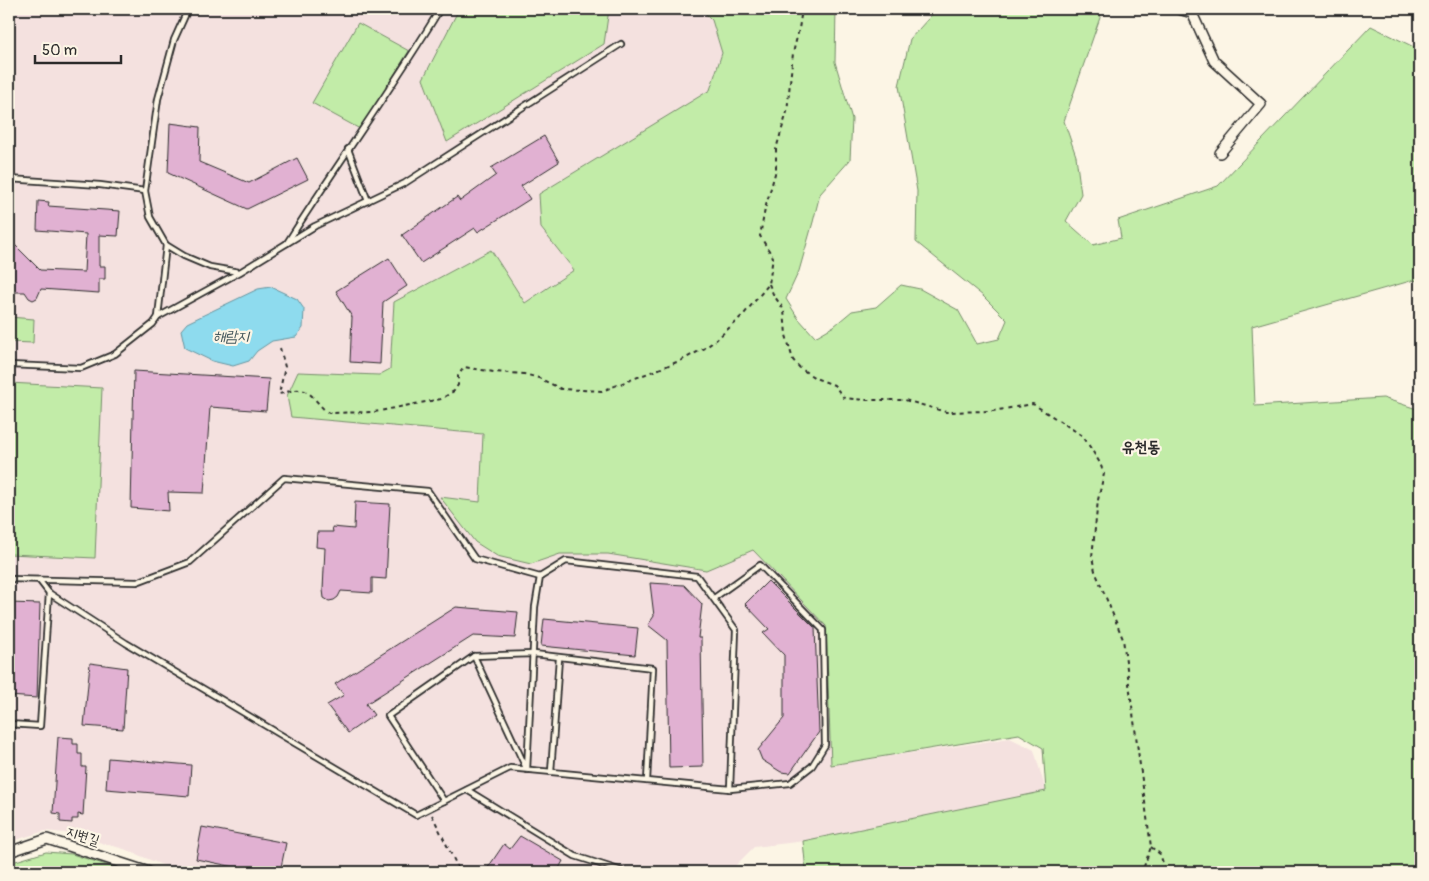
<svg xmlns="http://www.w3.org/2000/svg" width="1429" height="881" font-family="Pangolin,'Poor Story',sans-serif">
<rect width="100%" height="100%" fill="#fcf5e5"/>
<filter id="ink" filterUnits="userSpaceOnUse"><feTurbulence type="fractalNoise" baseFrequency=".02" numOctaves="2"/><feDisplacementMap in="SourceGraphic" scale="10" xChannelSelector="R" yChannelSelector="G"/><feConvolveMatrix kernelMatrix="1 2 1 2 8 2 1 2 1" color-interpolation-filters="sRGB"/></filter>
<g filter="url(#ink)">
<!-- built -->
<polygon fill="#f4e1df" points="9,9 701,9 712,20 722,53 710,90 541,228 574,270 525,303 490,250 394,302 390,369 380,375 298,372 291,417 483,434 480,503 441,497 531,564 560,554 609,554 706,570 753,550 826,626 831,765 1010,738 1034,750 1046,791 865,834 754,847 734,867 732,872 179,872 124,849 65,833 45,831 9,842"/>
<!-- green -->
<g fill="#c2eca8" stroke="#768c6a">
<polygon points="459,9 609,9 604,44 447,142 423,79"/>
<polygon points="701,9 836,9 835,62 852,119 850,160 820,194 813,222 799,271 786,299 798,318 815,337 834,326 852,311 876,307 901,285 920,289 958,310 977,344 999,339 1007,320 983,296 916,242 917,191 899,86 910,39 937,9 1103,9 1064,121 1076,156 1081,194 1066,221 1093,245 1121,238 1118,220 1218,186 1371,26 1420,50 1420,282 1414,280 1252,326 1255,406 1383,398 1420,410 1420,872 806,872 803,841 1046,791 1043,748 1019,734 831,765 826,626 753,550 706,570 608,554 560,554 531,564 497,556 475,542 440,497 480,502 483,434 291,417 287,396 298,372 379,375 390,369 394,302 491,250 525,303 574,270 541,228 539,194 710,90 722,53 712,20"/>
<polygon points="358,23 409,51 360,129 312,103"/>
<polygon points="9,317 34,319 33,343 9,342"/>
<polygon points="9,383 102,388 95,558 9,554"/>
<polygon points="46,852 72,854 128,872 9,872 9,863"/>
</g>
<!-- water -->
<polygon fill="#8edbee" stroke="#6695a0" points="271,287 297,299 304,309 303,328 296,337 272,341 257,351 249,361 233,366 212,361 185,348 181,330 187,323 258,289"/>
<!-- building -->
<g fill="#e1b1d2" stroke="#2b2b2b">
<polygon points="170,123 200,127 199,162 249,183 297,158 308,179 247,209 168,173"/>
<polygon points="544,136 559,162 521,186 530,199 478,232 475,228 421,263 402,235 457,197 460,201 496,175 491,168"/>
<polygon points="38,201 49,202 48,206 120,211 118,236 99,235 99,266 105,266 105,279 99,279 99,293 41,289 37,298 33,300 29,298 25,292 9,292 9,239 40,270 84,272 86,234 37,230"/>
<polygon points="389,258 407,286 383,302 380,364 350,362 352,317 336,291"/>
<polygon points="134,371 269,379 266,411 210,407 204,493 168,492 169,511 131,508"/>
<polygon points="355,502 390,504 386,579 372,578 372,593 341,591 338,597 334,600 329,601 324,598 323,590 325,548 316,547 317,532 333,532 332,527 354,529"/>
<polygon points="768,581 815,628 819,732 790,773 781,772 762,760 758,750 784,718 784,655 763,633 769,629 745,604"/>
<polygon points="650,583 684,585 702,604 698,638 701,638 703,767 669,768 667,640 648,625 654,616"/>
<polygon points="9,603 40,604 37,698 9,696"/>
<polygon points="456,607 518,612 515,638 473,636 366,704 374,715 348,733 327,705 344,695 335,684"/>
<polygon points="544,619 638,628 635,655 541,646"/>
<polygon points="90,663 127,668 123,729 84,726"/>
<polygon points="58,737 73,738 73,744 78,744 78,754 82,754 82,767 86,767 83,815 78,814 78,819 72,819 72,823 60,822 60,814 53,813"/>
<polygon points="108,758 191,765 189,796 106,789"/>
<polygon points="202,827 286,843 280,872 254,872 254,871 196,859"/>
<polygon points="520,836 563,861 557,872 485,872 504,844 510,849"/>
</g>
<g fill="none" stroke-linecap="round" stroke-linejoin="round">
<defs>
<g id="service">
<polyline points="348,149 368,201"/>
<polyline points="9,179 100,185 145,191"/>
<path d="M287,243c50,-79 105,-154 153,-234"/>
<polyline points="166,245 184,256 210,267 239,272"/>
<polyline points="158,317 166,245 150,217 145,191 158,99 174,40 188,9"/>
<polyline points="9,365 81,368 115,354 153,324 158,317 240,272 315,226 405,183 621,44"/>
<polyline points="9,579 137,582 190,562 284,478 428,491 475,559 540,577"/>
<polyline points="39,580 49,593 126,643 416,815 510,768 730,789 736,630 697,576 566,561 540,577 535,607 527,770"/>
<polyline points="714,598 760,565 823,630 825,745 812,766 790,783 730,789"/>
<polyline points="474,656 526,768"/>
<polyline points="9,724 40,726 49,593"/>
<polyline points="551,772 559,658"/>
<polyline points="467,790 575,856 625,872"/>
<polyline points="444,801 388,716 474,656 534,654 653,668 647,781"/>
</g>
<g id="minor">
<polyline points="1179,9 1192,13 1214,61 1261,104 1220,153"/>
<polyline points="9,852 47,839 149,872"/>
</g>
</defs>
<!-- service casing -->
<use href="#service" stroke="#2b2b2b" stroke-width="8"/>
<!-- minor casing -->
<use href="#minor" stroke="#2b2b2b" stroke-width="12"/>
<!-- path -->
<g stroke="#2b2b2b" stroke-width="2" stroke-dasharray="4 4" stroke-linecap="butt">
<polyline points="769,284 773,294 784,310 786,335 793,360 800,368 815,378 834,385 844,398 865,400 905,400 946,412 993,411 1033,404 1083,436 1100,463 1104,474 1098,500 1092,557 1095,571 1123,639 1151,847 1142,872"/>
<path d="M280,348l5,19 -6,27c6,-1 14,-5 21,-4 12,0 19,18 29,23l45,-1 67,-13 13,-8 4,-6v-9l6,-9 30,5 30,2 15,4 22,11 41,2 80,-31 23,-12 11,-8 28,-26 25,-30 4,-27 -13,-21 5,-27 11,-39v-21l11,-37 6,-59 6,-24 3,-20"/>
<polyline points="432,815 459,870"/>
<polyline points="1151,847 1160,854 1166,872"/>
</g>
<!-- service -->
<use href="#service" stroke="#fcf5e5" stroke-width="4.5"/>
<!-- minor -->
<use href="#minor" stroke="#fcf5e5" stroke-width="9"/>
</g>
</g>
<g text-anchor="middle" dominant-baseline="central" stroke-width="4.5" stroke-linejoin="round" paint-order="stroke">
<!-- street labels -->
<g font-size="14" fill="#2b2b2b" stroke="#fcf5e5">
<text transform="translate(83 836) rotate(18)">지변길</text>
</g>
<!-- water labels -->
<g font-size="15" font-style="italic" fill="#44575c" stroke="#fcf5e5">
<text x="231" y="336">해람지</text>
</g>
<!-- quarter labels -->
<g font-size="16" font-weight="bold" fill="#2b2b2b" stroke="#fcf5e5">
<text x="1141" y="447">유천동</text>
</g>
</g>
<!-- margin -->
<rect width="1429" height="881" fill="none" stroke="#fcf5e5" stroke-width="30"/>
<rect x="15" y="15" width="1399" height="851" fill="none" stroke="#2b2b2b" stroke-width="2" filter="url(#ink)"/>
<!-- scale -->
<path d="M35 55v8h86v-8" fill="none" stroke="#2b2b2b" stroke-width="2.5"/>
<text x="42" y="55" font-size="15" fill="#2b2b2b" stroke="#fcf5e5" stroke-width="4" paint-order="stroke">50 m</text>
</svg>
